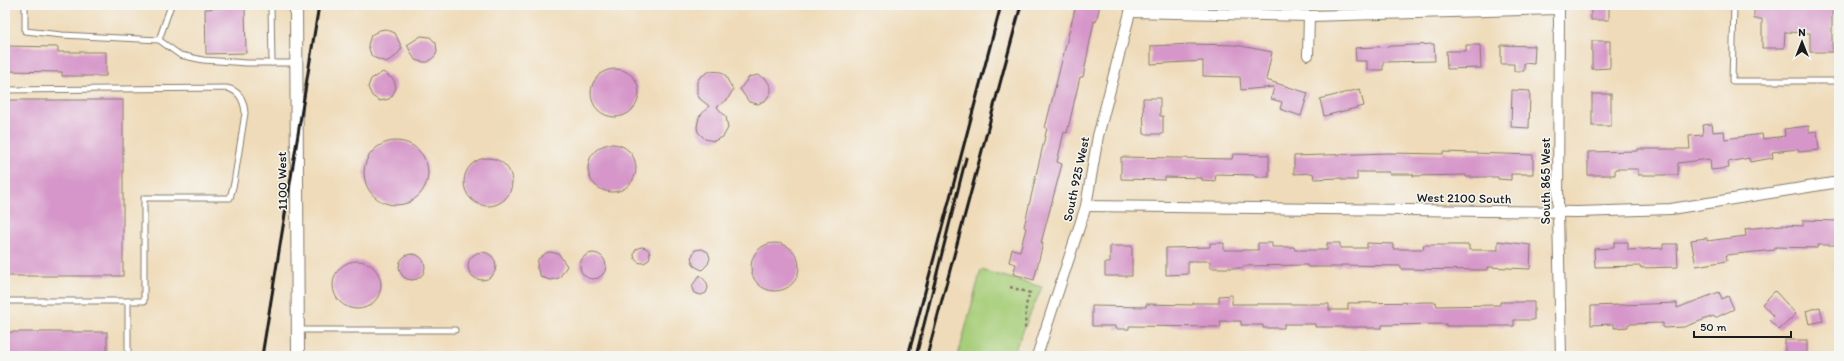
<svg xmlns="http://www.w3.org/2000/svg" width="1844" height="361" font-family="Itim,sans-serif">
<rect width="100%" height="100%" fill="#f6f6f2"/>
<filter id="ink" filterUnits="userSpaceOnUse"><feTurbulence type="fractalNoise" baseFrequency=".025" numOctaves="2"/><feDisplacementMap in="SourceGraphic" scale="8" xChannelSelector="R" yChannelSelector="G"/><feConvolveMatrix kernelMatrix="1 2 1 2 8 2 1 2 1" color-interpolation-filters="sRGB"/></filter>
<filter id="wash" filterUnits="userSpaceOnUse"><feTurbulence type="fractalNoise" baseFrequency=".012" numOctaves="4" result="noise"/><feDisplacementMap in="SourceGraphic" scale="16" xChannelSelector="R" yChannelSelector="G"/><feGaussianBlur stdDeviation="0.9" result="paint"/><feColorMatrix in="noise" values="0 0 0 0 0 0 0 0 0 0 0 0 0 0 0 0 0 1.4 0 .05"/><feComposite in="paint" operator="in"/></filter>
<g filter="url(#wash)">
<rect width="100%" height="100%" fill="#efdbb9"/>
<!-- green -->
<polygon fill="#a7ce79" stroke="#62754a" points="981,270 1042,287 1016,347 1015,356 958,356"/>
<g id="blocks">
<!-- building -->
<g fill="#d696c9">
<polygon points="1076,5 1100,5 1096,22 1094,21 1083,77 1080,77 1067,133 1064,132 1057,162 1062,164 1041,243 1043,243 1034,280 1013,274 1016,264 1009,262 1012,249 1020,251 1026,228 1024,227 1047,128 1045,128"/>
<rect x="1591" y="5" width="18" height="15"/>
<polygon points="1754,5 1832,5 1832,52 1810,52 1810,33 1785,32 1784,48 1762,48 1762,19 1754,19"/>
<polygon points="245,7 246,53 206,54 205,9"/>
<polygon points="385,29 395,33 402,48 395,57 386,62 375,58 371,55 368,45 371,35 380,30"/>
<polygon points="421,36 430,37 436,43 437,52 435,56 428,62 423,62 415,60 407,45"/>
<polygon points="1592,41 1610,41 1610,68 1592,69"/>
<polygon points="1191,44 1236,45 1272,52 1266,80 1308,93 1301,116 1280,109 1282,102 1271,99 1274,87 1241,90 1240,77 1203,76 1203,61 1151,64 1151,46"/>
<polygon points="1434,44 1435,61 1383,62 1383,70 1367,70 1367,61 1356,61 1355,48"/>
<polygon points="1466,45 1480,45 1481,68 1447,69 1446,51 1466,51"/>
<polygon points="1501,45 1535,46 1534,64 1524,63 1524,71 1514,71 1514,64 1501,64"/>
<polygon points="5,46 58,47 58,52 106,52 106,76 62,76 62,72 5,71"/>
<circle cx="615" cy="93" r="24"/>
<polygon points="710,71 721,72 725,75 733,90 727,100 717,107 726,117 728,128 723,137 714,141 705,139 698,132 697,127 699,117 709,106 700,99 697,94 697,82 700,77"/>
<polygon points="383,72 394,80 396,88 392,96 389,99 380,101 372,96 368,87 371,79"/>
<polygon points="758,75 766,79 771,87 771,92 766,100 758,104 749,102 740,89 749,77"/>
<polygon points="1360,89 1364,106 1324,116 1320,99"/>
<polygon points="1512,90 1530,91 1529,128 1511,127"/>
<rect x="1592" y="94" width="19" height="32"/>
<polygon points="1143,98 1160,98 1160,116 1163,116 1163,134 1144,134"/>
<rect x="5" y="100" width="118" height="176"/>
<polygon points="1712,124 1713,132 1724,131 1725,139 1762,134 1763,139 1785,136 1784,129 1809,126 1809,132 1817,131 1819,150 1799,152 1798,149 1772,152 1773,158 1750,162 1749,158 1728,162 1729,168 1711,170 1710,159 1678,163 1678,175 1638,175 1638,169 1615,169 1615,175 1588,175 1588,152 1638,151 1638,149 1690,149 1689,136 1703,135 1702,125"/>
<circle cx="396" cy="173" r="32"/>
<circle cx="612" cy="168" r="24"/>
<polygon points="1443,152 1533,155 1533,174 1511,174 1511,180 1498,179 1498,177 1466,177 1466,175 1413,176 1413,174 1389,174 1389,172 1357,172 1357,180 1342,180 1342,178 1314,179 1313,173 1294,174 1294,156 1389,153 1443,154"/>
<polygon points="1233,154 1269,155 1269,177 1255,177 1255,175 1216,174 1215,181 1202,180 1202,178 1165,177 1165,180 1121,179 1121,157 1232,159"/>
<circle cx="488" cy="182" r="24"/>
<polygon points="1803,220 1839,221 1839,245 1818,245 1817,248 1775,247 1775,250 1726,255 1727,261 1696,266 1691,240 1707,238 1707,241 1746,236 1745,229 1782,225 1803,226"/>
<polygon points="1498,241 1531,245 1530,269 1487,267 1487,270 1401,269 1401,266 1341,265 1341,267 1308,267 1307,265 1243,266 1243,268 1210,268 1210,261 1188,261 1188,274 1166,275 1166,248 1210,247 1210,243 1224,243 1224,250 1258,250 1258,243 1272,243 1272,247 1294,247 1295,250 1327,250 1327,243 1340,243 1340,248 1367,248 1367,243 1393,244 1393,249 1424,249 1423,245 1469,245 1469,250 1498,250"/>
<polygon points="1614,242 1628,242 1628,250 1663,248 1663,244 1677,244 1678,267 1641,268 1641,266 1595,267 1594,249 1614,248"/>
<circle cx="775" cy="267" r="24"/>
<polygon points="1110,246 1132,246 1132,276 1105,276 1105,263 1110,263"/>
<circle cx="642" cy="255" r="8"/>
<polygon points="702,249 708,252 710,258 708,264 702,270 694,266 691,258 695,250"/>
<polygon points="550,252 559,254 567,266 559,278 550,280 541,277 537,268 538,259 546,253"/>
<circle cx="482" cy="266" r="14"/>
<circle cx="593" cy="266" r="13"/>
<circle cx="412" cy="267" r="13"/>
<circle cx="357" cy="285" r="24"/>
<polygon points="700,275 707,283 708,288 706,293 701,295 694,293 692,288 694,283"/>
<polygon points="1775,291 1796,314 1779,330 1769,320 1773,316 1762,304"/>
<polygon points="1719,292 1722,299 1728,296 1734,309 1715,318 1714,316 1684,327 1663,328 1663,323 1628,324 1628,327 1614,328 1614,324 1591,325 1591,306 1677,303 1677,308"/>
<polygon points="1232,295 1232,304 1329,304 1329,310 1348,310 1348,303 1436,302 1437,306 1500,305 1500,302 1534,302 1534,320 1514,320 1514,326 1446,326 1446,324 1382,325 1382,328 1367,328 1367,327 1315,327 1315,324 1284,324 1284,328 1263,328 1263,325 1241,325 1241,321 1220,321 1221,327 1129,326 1129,329 1115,329 1115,326 1092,326 1092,306 1146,307 1146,304 1193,305 1193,303 1219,303 1219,296"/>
<polygon points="1820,307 1823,321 1809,324 1806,311"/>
<rect x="5" y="332" width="102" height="24"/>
<rect x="1785" y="340" width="22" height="16"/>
</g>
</g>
</g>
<g filter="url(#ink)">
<use href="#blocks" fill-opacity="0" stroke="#867c6a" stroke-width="1"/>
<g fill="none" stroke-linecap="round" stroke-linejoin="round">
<defs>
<g id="service">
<polyline points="25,5 25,31 62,35 159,40 180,55 203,60 247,63 296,63"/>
<polyline points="271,5 272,63"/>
<polyline points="1734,5 1732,81 1839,81"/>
<polyline points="159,40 171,5"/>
<path d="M5,90l221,-2c13,2 18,12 19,25l-11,70 -4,15h-86v103h-139"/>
<polyline points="128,301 128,356"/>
<polyline points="298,330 455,330"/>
</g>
<g id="minor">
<polyline points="1559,5 1558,212 1561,356"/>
<polyline points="1130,12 1309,16 1559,9"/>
<polyline points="1308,55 1309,16"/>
<polyline points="1086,206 1578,212 1671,209 1839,182"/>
<polyline points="1037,356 1086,206 1098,136 1132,5"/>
</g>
<polyline id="tertiary" points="296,5 298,356"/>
</defs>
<!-- service casing -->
<use href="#service" stroke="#867c6a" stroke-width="7"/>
<!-- minor casing -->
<use href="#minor" stroke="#867c6a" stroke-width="12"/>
<!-- tertiary casing -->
<use href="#tertiary" stroke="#867c6a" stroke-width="14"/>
<!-- path -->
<polyline stroke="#867c6a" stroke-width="2.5" stroke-dasharray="3 3" stroke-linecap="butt" points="1010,287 1030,293 1026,305 1025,329 1027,330"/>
<!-- service -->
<use href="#service" stroke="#fff" stroke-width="5"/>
<!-- minor -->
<use href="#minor" stroke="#fff" stroke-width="10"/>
<!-- tertiary -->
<use href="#tertiary" stroke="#fff" stroke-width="12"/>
<!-- rail -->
<g stroke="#1c1c1c" stroke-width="3">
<polyline points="262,356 319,5"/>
<polyline points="908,356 1001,5"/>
<polyline points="916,356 966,158"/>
<polyline points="927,356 1021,5"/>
</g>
</g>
</g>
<g text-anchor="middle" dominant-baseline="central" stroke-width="3" stroke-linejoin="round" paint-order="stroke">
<!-- street labels -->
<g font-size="13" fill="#1c1c1c" stroke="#f6f6f2">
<text transform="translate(1076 179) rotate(-78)">South 925 West</text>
<text transform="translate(282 181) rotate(-91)">1100 West</text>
<text transform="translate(1545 181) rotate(-90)">South 865 West</text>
<text transform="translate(1464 198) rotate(1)">West 2100 South</text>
</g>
</g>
<!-- margin -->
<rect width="1844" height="361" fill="none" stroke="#f6f6f2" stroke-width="20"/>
<!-- north arrow -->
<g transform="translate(1802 42)" stroke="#f6f6f2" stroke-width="3" paint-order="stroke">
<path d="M0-3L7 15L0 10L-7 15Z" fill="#1c1c1c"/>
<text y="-6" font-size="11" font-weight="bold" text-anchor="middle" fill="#1c1c1c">N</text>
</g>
<!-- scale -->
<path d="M1694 331v6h97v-6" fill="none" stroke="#1c1c1c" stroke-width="2"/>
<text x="1700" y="331" font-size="12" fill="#1c1c1c" stroke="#f6f6f2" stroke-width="3" paint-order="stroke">50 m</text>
</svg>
